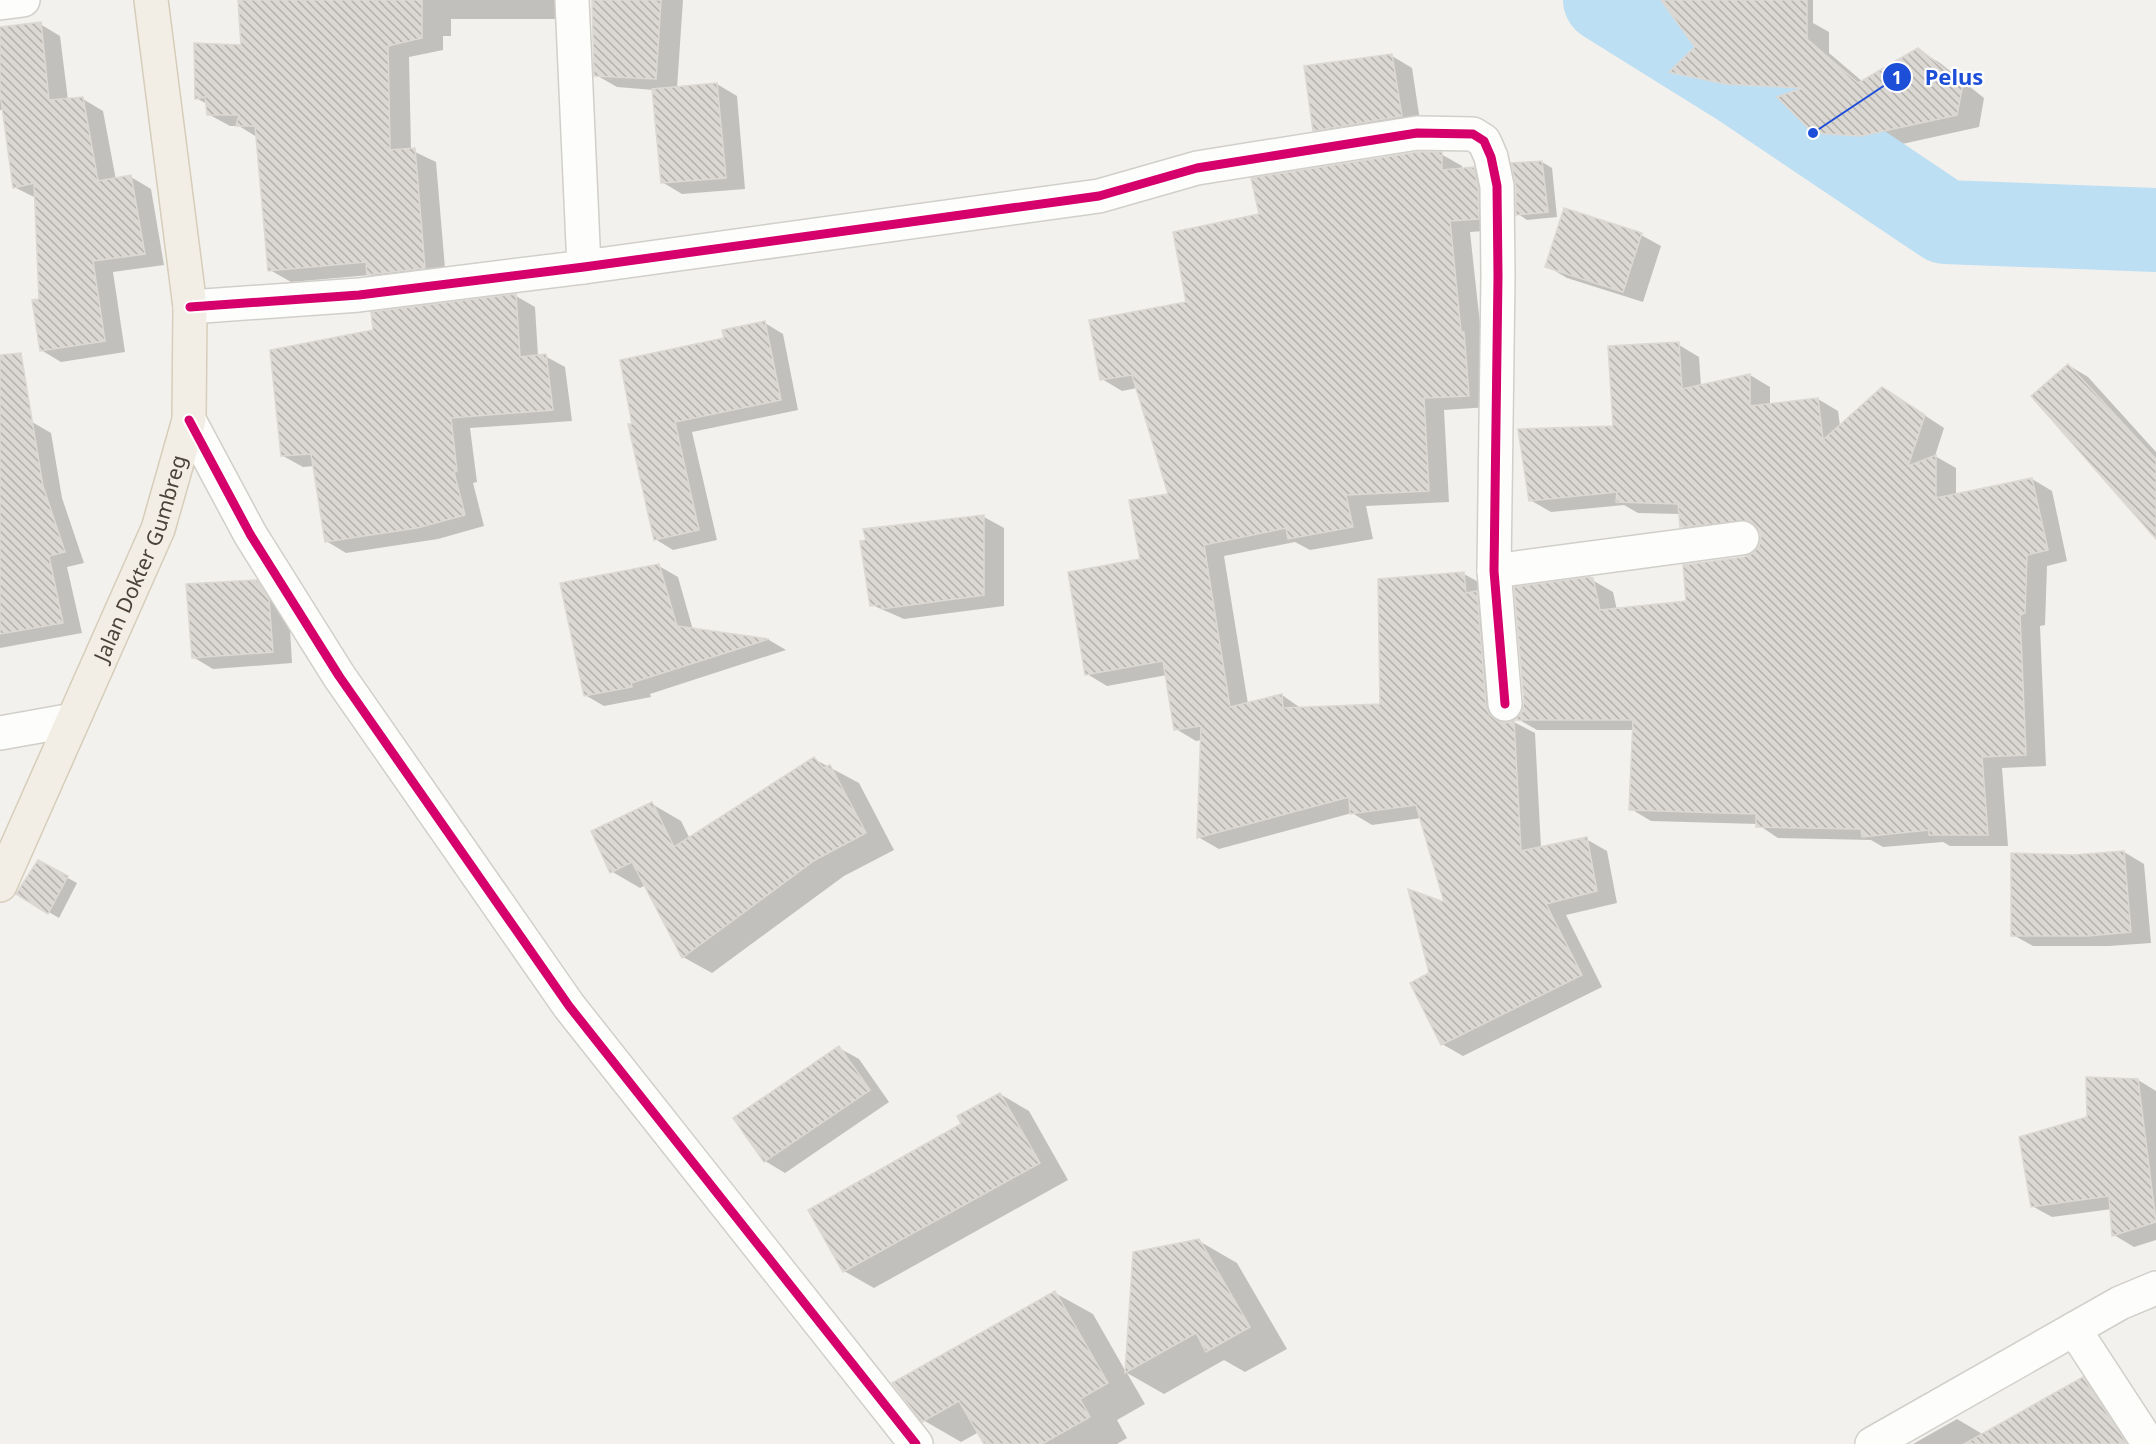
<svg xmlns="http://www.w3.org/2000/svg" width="2156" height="1444" font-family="'Noto Sans',sans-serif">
<defs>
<pattern id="building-back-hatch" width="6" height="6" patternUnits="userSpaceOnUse" patternTransform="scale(1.5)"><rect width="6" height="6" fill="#dbd8d4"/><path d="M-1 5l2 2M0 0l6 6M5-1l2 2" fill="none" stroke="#b4b1ad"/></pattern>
</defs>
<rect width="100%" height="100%" fill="#f3f1ed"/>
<!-- shadow -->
<g fill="#0003">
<polygon points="240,0 580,0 575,19 451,19 451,36 443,36 443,50 409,57 411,150 436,162 446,280 390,287 370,275 291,282 270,270 257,137 239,126 230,126 208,114 207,104 196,98 242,47"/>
<polygon points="592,0 683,0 677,88 717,84 737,96 745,189 682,194 662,182 654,90 617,87 596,75"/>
<polygon points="1663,0 1813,0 1813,23 1829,32 1829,53 1863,82 1918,50 1940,63 1984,98 1979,127 1884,148 1837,145 1814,132 1779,97 1749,95 1692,84 1671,72 1697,47"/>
<polygon points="40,24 60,36 68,100 83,99 103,111 116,180 131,177 151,189 164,265 113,272 125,352 61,362 41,350 36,198 14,187 4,110 0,110 0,29"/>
<polygon points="1392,56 1412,68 1421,127 1334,141 1314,130"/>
<polygon points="1441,154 1462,166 1462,169 1474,168 1494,180 1499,230 1470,232 1489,407 1444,410 1449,502 1366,506 1373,539 1310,550 1295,542 1224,556 1248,704 1282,695 1302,709 1382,706 1464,574 1484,585 1507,719 1508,723 1514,722 1535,733 1541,848 1586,839 1607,851 1617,903 1566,915 1602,987 1463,1056 1442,1044 1430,974 1447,904 1421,818 1372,825 1352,813 1219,849 1198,837 1202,740 1196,741 1176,729 1167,675 1107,686 1087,674 1170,495 1137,388 1122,391 1102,379 1188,303 1261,216"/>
<polygon points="1542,162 1552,168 1557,217 1527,220 1518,214"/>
<polygon points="1641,235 1661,246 1643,302 1567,278 1547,266"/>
<polygon points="516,296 535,307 538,356 545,356 565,367 572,421 470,428 477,482 473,483 484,526 438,539 346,553 326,541 315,466 303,467 283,456 375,331"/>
<polygon points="765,323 783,334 798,410 692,432 717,540 673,550 655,539 634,425 726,339"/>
<polygon points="1679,345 1699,357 1701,386 1750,375 1770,387 1770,405 1818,399 1838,411 1840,426 1903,401 1944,428 1935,456 1956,468 1956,496 2032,479 2052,491 2067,561 2047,566 2045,625 2040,626 2046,766 2002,768 2008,846 1950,846 1943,842 1883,847 1871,840 1778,838 1757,824 1651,821 1631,809 1634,730 1537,730 1518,719 1592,580 1613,592 1617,610 1687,603 1755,554 1761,545 1760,531 1701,538 1681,526 1680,514 1638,513 1624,505 1551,512 1530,500 1614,428"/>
<polygon points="2068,365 2088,377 2156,452 2156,537"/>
<polygon points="32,422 51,433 62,498 84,563 67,567 82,633 0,648 0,425"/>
<polygon points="984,517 1004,528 1004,606 904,619 872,605"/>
<polygon points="659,566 678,577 693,630 769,640 786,650 650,694 651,697 604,706 585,695"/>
<polygon points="256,581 277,593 289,612 292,663 213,669 193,657"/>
<polygon points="814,759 859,783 894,850 844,876 712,973 683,957 646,885 640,888 611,871 652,804 681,821 690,839"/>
<polygon points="2124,852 2144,864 2151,943 2109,946 2033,946 2013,935 2073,857"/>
<polygon points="39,862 77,883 59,918 18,894"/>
<polygon points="839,1048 859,1059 889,1102 785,1173 765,1161"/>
<polygon points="2138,1080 2156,1091 2156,1240 2134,1247 2114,1235 2112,1209 2052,1217 2032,1206 2089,1118"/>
<polygon points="1000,1094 1029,1111 1068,1180 874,1288 844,1271 963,1124"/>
<polygon points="1199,1241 1237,1263 1287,1349 1245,1372 1224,1360 1164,1394 1127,1373 1145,1404 1117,1420 1127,1438 1117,1444 986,1444 979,1432 961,1442 923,1420 1055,1293 1093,1314 1126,1372"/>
<polygon points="2083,1379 2121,1401 2148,1444 1913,1444 1957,1419 1984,1435"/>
</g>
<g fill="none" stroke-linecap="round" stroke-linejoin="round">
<!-- river -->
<polyline stroke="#bcdff3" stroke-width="84" points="1605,0 1735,81 1945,222 2156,230"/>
</g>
<!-- building -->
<g fill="url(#building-back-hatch)" stroke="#dcd8d3" stroke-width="1.5">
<polygon points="238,0 422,0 422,38 388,46 390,150 415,148 425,268 367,275 366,262 268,271 255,126 236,126 239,115 207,115 205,97 195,99 194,43 241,45"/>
<polygon points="592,0 661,0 656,79 594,76"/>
<polygon points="1661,0 1807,0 1807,39 1858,83 1918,48 1963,84 1957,115 1861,136 1813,133 1777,97 1803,88 1726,84 1669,72 1695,47"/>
<polygon points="41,22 49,100 83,97 98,181 131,175 145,254 93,261 105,341 40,351 32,300 39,299 34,183 13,188 0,92 0,27"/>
<polygon points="1392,54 1402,116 1313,131 1304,66"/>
<polygon points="717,83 726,178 661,183 652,89"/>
<polygon points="1418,152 1442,152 1442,170 1474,167 1478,188 1479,219 1450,221 1461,332 1464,332 1469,396 1424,398 1429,491 1346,495 1353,527 1288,539 1286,528 1204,545 1230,707 1282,694 1283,708 1380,704 1378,579 1464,572 1466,593 1477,591 1486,706 1489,714 1497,721 1506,723 1514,720 1521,851 1587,837 1597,891 1546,904 1582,975 1441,1045 1410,983 1429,973 1408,889 1444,902 1416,805 1350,814 1349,797 1197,838 1201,726 1174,730 1163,661 1085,675 1068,572 1140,559 1129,500 1168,494 1132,375 1100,380 1089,320 1186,302 1173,232 1259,214 1251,178"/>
<polygon points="1542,161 1548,212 1516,215 1516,186 1511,163"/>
<polygon points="1564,208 1642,233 1623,292 1545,267"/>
<polygon points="516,294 520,357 546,354 553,410 451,418 457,471 454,472 465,515 417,528 325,542 311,454 281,456 270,350 373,330 371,312"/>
<polygon points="765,321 781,400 675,422 699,530 654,540 628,424 632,424 620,360 724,338 722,330"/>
<polygon points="1679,342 1682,389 1750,374 1750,406 1818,398 1823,440 1882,387 1925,415 1908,466 1936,455 1936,498 2032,478 2048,550 2027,555 2025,613 2020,615 2026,755 1982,757 1988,835 1929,835 1929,830 1862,837 1861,829 1756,827 1756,814 1629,810 1633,720 1515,720 1522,712 1524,702 1514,587 1589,577 1593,578 1600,610 1686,601 1683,565 1744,557 1753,553 1759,546 1761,536 1757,527 1749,521 1680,527 1678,504 1616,502 1617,492 1529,501 1518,429 1613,426 1608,346"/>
<polygon points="21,353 43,486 65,552 49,556 63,623 0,634 0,355"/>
<polygon points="2068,364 2156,459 2156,539 2031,396"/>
<polygon points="984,515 984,595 882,609 881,604 870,606 860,541 866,540 863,529"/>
<polygon points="659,564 677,626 769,639 631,683 632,687 584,696 560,583"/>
<polygon points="257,580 269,599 273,652 192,658 186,584"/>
<polygon points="814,757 823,768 830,765 866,833 815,860 682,958 632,862 610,873 591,831 652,802 674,847"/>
<polygon points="2124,851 2131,932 2088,936 2011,936 2011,853 2073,855"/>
<polygon points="38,860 68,876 48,914 16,894"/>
<polygon points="839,1046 870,1090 764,1162 733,1118"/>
<polygon points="2086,1077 2138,1079 2156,1222 2112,1236 2109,1196 2031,1207 2019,1137 2087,1117"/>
<polygon points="1000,1093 1040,1163 843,1272 808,1210 961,1124 957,1116"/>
<polygon points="1199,1239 1250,1327 1206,1352 1196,1333 1125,1373 1133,1252"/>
<polygon points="1055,1291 1108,1383 1080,1399 1090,1417 1042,1444 984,1444 959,1401 922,1422 892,1383"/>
<polygon points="2083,1377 2127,1444 1964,1444"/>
</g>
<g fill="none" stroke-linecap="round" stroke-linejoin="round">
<defs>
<g id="minor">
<polyline points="572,0 584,267"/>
<polyline points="0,3 23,0"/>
<polyline points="190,307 359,295 584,267 1099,196 1197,168 1417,133 1473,134 1484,141 1491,157 1497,186 1498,276 1494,571 1505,704"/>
<polyline points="1494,571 1742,538"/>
<polyline points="0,733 73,720"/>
<polyline points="2074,1329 2149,1444"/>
<polyline points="1872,1444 2120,1303 2156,1288"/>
</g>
<polyline id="tertiary" points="189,420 250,534 339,676 569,1006 916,1444"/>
<g id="primary">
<path id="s1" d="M0,885l158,-356 31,-109 1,-113 -39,-307"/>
</g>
</defs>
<!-- minor casing -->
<use href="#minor" stroke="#d1cfca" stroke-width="36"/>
<!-- tertiary casing -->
<use href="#tertiary" stroke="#d1cfca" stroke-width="36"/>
<!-- primary casing -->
<use href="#primary" stroke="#d6cdba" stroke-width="36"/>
<!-- minor -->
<use href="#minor" stroke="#fdfdfc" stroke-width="33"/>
<!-- tertiary -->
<use href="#tertiary" stroke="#fdfdfc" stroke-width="33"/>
<!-- primary -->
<use href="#primary" stroke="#f2eee5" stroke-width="33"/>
<defs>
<g id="cycleway">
<polyline points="190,307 359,295 584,267 1099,196 1197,168 1417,133 1473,134 1484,141 1491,157 1497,186 1498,276 1494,571 1505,704"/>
<polyline points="189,420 250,534 339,676 569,1006 916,1444"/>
</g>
</defs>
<!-- cycleway casing -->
<use href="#cycleway" stroke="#fff" stroke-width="13"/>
<!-- cycleway -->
<use href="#cycleway" stroke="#d6006c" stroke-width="9"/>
</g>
<g text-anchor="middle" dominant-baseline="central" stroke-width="4.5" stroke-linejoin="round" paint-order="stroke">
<!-- street labels -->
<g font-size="21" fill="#4b4238" stroke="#fff">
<text stroke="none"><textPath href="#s1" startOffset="356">Jalan Dokter Gumbreg</textPath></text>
</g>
</g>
<!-- callouts -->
<path fill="none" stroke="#1d4ed8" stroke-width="2" d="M1813 133L1897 77"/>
<g fill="#1d4ed8" stroke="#fff" stroke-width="2">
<circle cx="1813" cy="133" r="6"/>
<circle cx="1897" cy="77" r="15"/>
</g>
<g font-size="18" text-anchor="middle" font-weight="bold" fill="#fff">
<text x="1897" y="84">1</text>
</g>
<g font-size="22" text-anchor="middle" font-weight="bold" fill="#1d4ed8" stroke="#fff" stroke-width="4.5" stroke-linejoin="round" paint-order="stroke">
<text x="1954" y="85">Pelus</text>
</g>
</svg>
